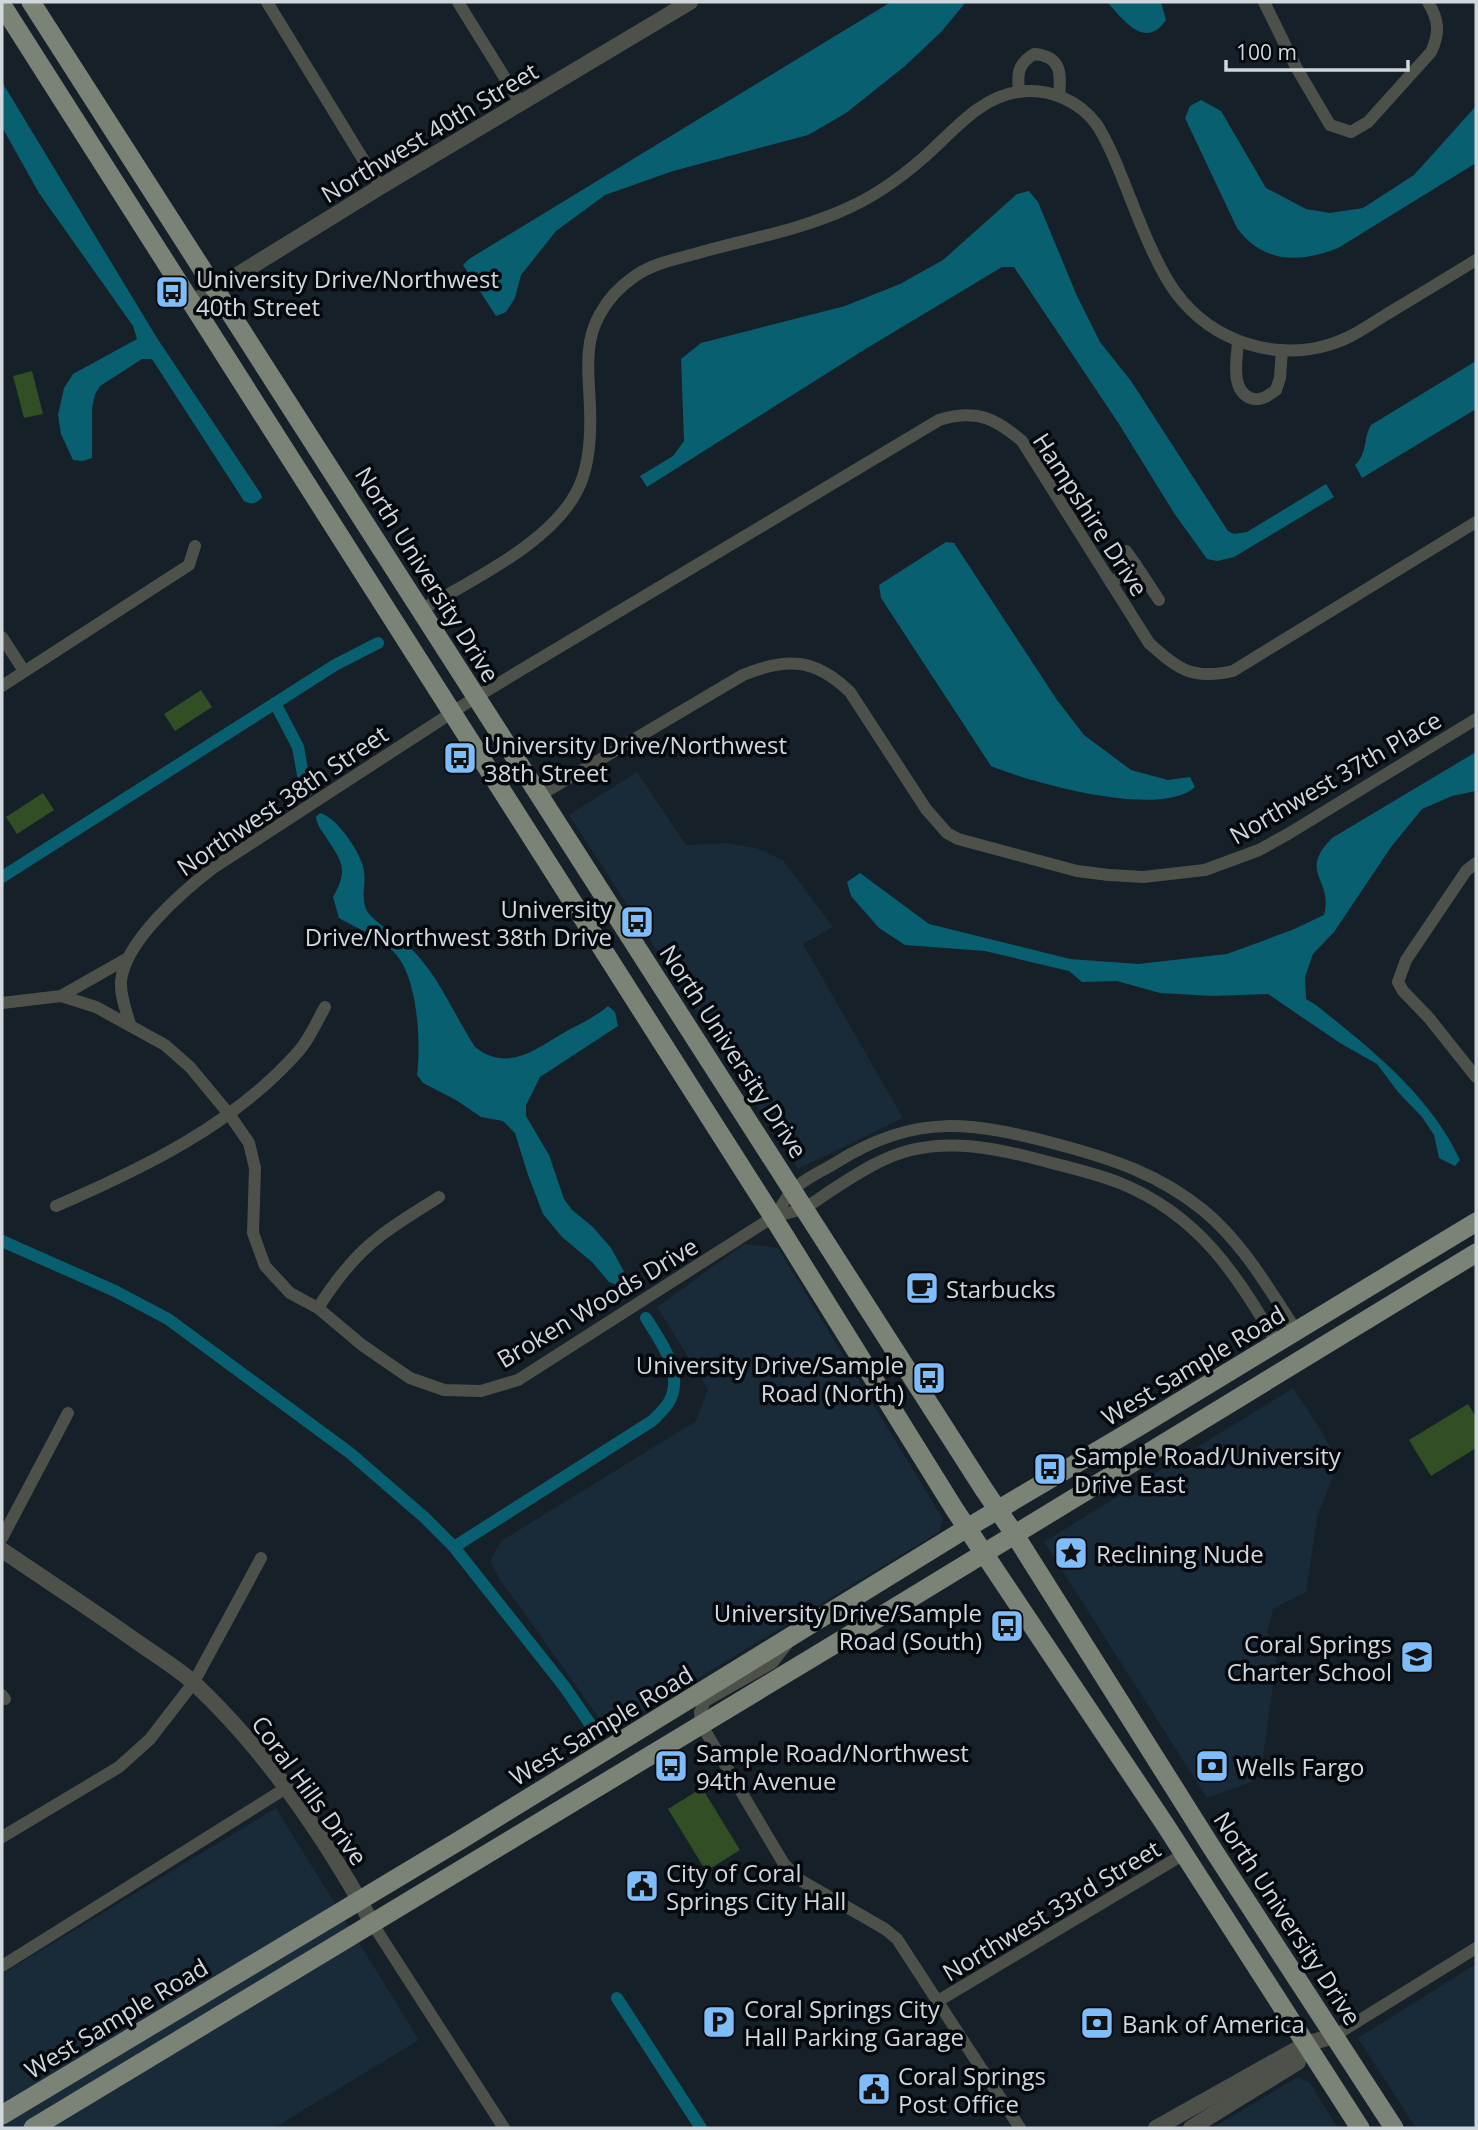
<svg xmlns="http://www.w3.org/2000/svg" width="1478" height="2130" font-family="'Open Sans',sans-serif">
<rect width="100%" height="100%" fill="#152029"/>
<!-- built -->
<g fill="#192a38">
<polygon points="637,772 686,845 726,843 757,848 783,860 833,927 803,944 903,1118 798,1169 569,815"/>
<polygon points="744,1244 778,1248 943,1519 939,1532 609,1732 499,1578 490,1561 501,1541 696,1421 708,1389 657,1307"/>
<polygon points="1293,1388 1324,1435 1338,1464 1318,1514 1306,1592 1273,1609 1267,1632 1277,1655 1262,1765 1252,1782 1207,1798 1044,1542"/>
<polygon points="276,1808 419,2040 274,2128 2,2128 2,1974"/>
<polygon points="1476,1964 1476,2128 1416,2128 1358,2038"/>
<polygon points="1298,2077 1310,2083 1338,2128 1212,2128"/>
</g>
<!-- green -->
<g fill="#314e24">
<polygon points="32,371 43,414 24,418 13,376"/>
<polygon points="201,690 212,707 175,731 164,714"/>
<polygon points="43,793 54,810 17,834 6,817"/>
<polygon points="1468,1404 1476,1417 1476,1448 1431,1476 1409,1440"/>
<polygon points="702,1788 740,1850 706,1871 668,1809"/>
</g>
<!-- water -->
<g fill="#085f70">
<polygon points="891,2 966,2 941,32 905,66 846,113 808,135 673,171 605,195 556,231 521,275 515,298 506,312 496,316 463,265 469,259"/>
<path d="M1107,2h54l5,18c-21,31 -43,-1 -59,-18z"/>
<path d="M2,82l155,256 104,156 1,4c-7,6 -10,7 -18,3l-92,-142h-10l-42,27 -5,8 -3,14v50l-9,3 -10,-1 -12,-26 -3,-19 6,-27 9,-14 64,-35 -4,-13 -94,-133 -37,-66z"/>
<path d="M1201,100l20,11 45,77 40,21 24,4 33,-5 51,-33 62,-69v57l-138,85c-38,15 -74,16 -101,-20l-52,-110 5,-12z"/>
<polygon points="1029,191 1038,202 1077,296 1100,342 1131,381 1228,531 1234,534 1247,532 1326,484 1334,497 1234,557 1217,561 1207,559 1174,513 1119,424 1014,267 1002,267 867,348 647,487 640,476 673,456 684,441 681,359 701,343 845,306 900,284 943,260 1017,194"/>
<path d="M1476,361v48l-114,69 -7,-13c13,-12 8,-27 16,-40z"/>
<path d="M946,542l8,1 103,157 27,35 47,35 37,10 22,-3 5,10c-35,32 -163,-4 -204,-21l-110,-168 -2,-13z"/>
<path d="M1476,752v39l-24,5 -30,13 -31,38 -57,85 -21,22 -8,23 1,22 10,6c55,44 114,90 144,155l-5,6 -16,-8 -5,-23 -12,-18 -24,-25 -21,-28 -37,-21 -72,-49 -55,2 -53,-3 -43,-12 -35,1 -13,-11 -84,-20 -80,-6 -26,-17 -28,-32 -4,-14 13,-9 69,51 141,35 68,5 89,-10 65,-24 32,-15c10,-37 -27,-41 8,-77z"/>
<path d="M320,813c17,4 42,41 44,58 2,13 -3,25 2,38 4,10 30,26 40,35 31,27 47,69 69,103 33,26 61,2 90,-15 15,-8 30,-15 43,-26l7,6 3,14 -78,51 -14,28v11l23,39 15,44 8,11 21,17 18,21 15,27 1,14 -18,-7 -17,-20 -30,-25 -19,-23 -15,-39 -13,-42 -12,-12 -22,-4 -25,-17 -33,-17 -6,-8c4,-31 1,-92 -19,-118 -13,-18 -40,-28 -59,-39l-6,-21c16,-28 9,-35 -7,-60 -5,-7 -9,-12 -10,-20z"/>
</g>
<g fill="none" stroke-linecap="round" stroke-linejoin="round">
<!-- canal -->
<g stroke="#085f70" stroke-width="12">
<polyline points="275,703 298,747 306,792"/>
<polyline points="2,877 335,665 378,643"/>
<polyline points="2,1241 115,1291 168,1319 350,1453 424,1517 454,1547 564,1686 597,1734"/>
<path d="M454,1547l198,-126c6,-6 15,-14 18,-21 14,-29 -10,-59 -24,-82"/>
<polyline points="617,1998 701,2128"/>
</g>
<!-- minor -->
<g stroke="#4d514a" stroke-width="12">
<polyline points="267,2 380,187"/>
<polyline points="458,2 521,104"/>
<path d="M1264,2l32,65 34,58 21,7 17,-10 63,-70c9,-19 8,-32 -3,-50"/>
<path d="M1019,91c-2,-18 -1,-27 15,-37 28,2 27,20 25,42"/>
<path d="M1238,341c-1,18 -8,48 12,57 10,4 18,-2 26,-8l4,-12 2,-28"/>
<polyline points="1126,551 1136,565"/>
<polyline points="1111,583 1136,565 1159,600"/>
<path d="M421,610c50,-30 131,-67 157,-121 12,-24 13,-55 12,-81 -1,-32 -7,-65 10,-94 8,-15 22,-29 35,-38 19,-13 42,-17 63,-23 49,-14 103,-23 150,-45 27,-12 52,-30 74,-49 29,-25 57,-62 96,-67 30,-5 62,9 79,33 8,12 14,26 20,40 16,38 35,95 59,128 18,24 43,42 72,51 25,8 54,9 80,1 22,-6 40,-19 59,-31 30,-18 60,-36 89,-54"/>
<polyline points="2,637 24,671"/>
<polyline points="2,686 189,565 195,546"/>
<path d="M540,795l203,-120c44,-18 72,-17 107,17l76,117 21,24 11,6 119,32 32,4 34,2 62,-7 54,-20 29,-16 188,-115"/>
<polyline points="1476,863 1466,871 1406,960 1398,982 1403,991 1429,1018 1476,1077"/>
<path d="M61,996l35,11 69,38 25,22 39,47 20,29 6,25 -2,65 12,33 25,27 28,15 44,37 48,33 34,12 37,1 37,-11 255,-163c10,-3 21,-5 31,-9 11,-5 21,-14 31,-20 25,-16 48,-31 76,-38 41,-10 82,-2 122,8 29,8 59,14 87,25 80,33 115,90 157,160"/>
<polyline points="2,1003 61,996 128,958"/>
<path d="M130,1024c-4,-14 -10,-28 -9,-43 4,-40 62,-90 92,-113l263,-171 463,-277c36,-11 55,-3 83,21l127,202c30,27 43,37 84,28l243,-149"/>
<path d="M56,1206c88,-38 177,-81 242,-154 11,-12 19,-31 27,-45"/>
<path d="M774,1217c6,-8 11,-18 18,-26 11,-12 31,-20 45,-29 80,-50 136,-40 223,-17 53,14 100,30 143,65 40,33 66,79 94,122"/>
<path d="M318,1308c17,-27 36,-52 61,-71 19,-15 40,-27 60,-40"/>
<polyline points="2,1538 68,1413"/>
<polyline points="787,1644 772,1663 705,1701 700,1712 701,1724 784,1864 800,1880 885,1929 897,1939 1020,2128"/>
<polyline points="2,1695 5,1699"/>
<polyline points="2,1837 119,1767 150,1739 194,1682 261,1558"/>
<polyline points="372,1923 504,2128"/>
<polyline points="2,1966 286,1788"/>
<polyline points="938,2001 1184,1854"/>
<polyline points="1334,2036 1476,1948"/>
</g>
<!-- tertiary -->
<g stroke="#4d514a" stroke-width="16">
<polyline points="192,303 380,187 690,2"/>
<path d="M2,1550c47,32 95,63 141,96 17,12 37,24 52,38 72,68 130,153 177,239"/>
<polyline points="1156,2128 1306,2044 1334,2036"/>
<polyline points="1191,2128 1298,2062"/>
</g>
<!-- primary -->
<g stroke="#7b8276" stroke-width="19">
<path d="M31,2c317,497 637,992 954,1489l30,44 197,313 182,280"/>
<polyline points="2,5 773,1217 955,1510 1166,1826 1360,2128"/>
<polyline points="2,2115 462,1839 967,1528 1138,1427 1476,1222"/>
<polyline points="33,2128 873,1621 1476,1253"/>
</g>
</g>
<!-- icons -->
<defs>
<symbol id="bus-square" viewBox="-11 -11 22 22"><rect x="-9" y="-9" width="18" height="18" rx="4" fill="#7fbdfa" stroke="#05090d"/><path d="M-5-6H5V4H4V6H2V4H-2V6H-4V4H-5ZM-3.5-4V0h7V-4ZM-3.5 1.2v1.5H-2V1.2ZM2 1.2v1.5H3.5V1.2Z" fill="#111"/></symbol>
<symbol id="cafe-square" viewBox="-11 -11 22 22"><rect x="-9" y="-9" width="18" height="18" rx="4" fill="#7fbdfa" stroke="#05090d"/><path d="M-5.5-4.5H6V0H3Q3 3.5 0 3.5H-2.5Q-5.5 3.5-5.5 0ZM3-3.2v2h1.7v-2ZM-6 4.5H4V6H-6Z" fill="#111"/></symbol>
<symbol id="sight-square" viewBox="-11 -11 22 22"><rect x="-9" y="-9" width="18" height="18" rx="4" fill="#7fbdfa" stroke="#05090d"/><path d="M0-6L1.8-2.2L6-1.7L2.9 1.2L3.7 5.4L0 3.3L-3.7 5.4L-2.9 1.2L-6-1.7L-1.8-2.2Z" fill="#111"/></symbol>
<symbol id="school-square" viewBox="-11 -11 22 22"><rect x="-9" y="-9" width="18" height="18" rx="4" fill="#7fbdfa" stroke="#05090d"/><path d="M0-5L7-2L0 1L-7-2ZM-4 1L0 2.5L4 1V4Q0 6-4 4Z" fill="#111"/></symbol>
<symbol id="bank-square" viewBox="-11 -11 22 22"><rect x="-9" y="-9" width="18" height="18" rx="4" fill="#7fbdfa" stroke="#05090d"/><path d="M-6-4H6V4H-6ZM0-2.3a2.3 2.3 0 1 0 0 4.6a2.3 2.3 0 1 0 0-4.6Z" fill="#111"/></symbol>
<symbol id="civic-square" viewBox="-11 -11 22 22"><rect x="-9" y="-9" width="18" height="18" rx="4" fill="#7fbdfa" stroke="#05090d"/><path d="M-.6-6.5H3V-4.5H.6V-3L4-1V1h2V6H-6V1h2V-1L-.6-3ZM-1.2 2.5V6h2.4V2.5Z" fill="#111"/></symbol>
<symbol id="parking-square" viewBox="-11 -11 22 22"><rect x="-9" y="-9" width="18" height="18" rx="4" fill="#7fbdfa" stroke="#05090d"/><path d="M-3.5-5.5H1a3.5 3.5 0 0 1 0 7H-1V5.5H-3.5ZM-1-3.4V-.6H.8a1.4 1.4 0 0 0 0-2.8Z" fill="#111"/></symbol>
</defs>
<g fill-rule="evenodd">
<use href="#bus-square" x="153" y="273" width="38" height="38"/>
<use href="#bus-square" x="441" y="739" width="38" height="38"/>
<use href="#bus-square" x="618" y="903" width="38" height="38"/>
<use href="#cafe-square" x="903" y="1269" width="38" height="38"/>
<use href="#bus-square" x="910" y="1359" width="38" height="38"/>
<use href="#bus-square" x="1031" y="1450" width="38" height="38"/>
<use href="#sight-square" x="1052" y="1534" width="38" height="38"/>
<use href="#bus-square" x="988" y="1607" width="38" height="38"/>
<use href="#school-square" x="1398" y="1638" width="38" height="38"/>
<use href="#bus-square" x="652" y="1747" width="38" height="38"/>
<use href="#bank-square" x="1193" y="1747" width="38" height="38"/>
<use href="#civic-square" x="623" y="1867" width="38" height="38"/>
<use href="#parking-square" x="700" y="2003" width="38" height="38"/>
<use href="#bank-square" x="1078" y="2004" width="38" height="38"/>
<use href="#civic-square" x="855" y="2070" width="38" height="38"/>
</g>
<g text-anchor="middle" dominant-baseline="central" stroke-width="7" stroke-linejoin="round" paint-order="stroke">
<!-- street labels -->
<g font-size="24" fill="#d0d7dd" stroke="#05090d">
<text transform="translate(429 132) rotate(-31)">Northwest 40th Street</text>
<text transform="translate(1091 514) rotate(57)">Hampshire Drive</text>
<text transform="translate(428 574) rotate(58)">North University Drive</text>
<text transform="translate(1335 777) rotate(-30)">Northwest 37th Place</text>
<text transform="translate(282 800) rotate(-34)">Northwest 38th Street</text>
<text transform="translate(734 1051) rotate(57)">North University Drive</text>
<text transform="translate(597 1302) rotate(-31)">Broken Woods Drive</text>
<text transform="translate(1193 1365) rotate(-31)">West Sample Road</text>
<text transform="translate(601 1725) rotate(-31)">West Sample Road</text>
<text transform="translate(310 1790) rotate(54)">Coral Hills Drive</text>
<text transform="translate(1051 1910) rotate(-31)">Northwest 33rd Street</text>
<text transform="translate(1288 1918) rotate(57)">North University Drive</text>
<text transform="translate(116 2018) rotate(-31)">West Sample Road</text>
</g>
<!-- poi labels -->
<g font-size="24" fill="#d0d7dd" stroke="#05090d" text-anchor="start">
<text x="196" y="278">University Drive/Northwest<tspan x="196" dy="28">40th Street</tspan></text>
<text x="484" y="744">University Drive/Northwest<tspan x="484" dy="28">38th Street</tspan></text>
<text x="612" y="908" text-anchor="end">University<tspan x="612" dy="28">Drive/Northwest 38th Drive</tspan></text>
<text x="946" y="1288">Starbucks</text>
<text x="904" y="1364" text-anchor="end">University Drive/Sample<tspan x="904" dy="28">Road (North)</tspan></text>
<text x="1074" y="1455">Sample Road/University<tspan x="1074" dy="28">Drive East</tspan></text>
<text x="1096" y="1553">Reclining Nude</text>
<text x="982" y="1612" text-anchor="end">University Drive/Sample<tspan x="982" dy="28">Road (South)</tspan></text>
<text x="1392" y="1643" text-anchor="end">Coral Springs<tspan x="1392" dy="28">Charter School</tspan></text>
<text x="696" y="1752">Sample Road/Northwest<tspan x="696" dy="28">94th Avenue</tspan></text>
<text x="1236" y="1766">Wells Fargo</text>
<text x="666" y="1872">City of Coral<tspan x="666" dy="28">Springs City Hall</tspan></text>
<text x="744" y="2008">Coral Springs City<tspan x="744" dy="28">Hall Parking Garage</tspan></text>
<text x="1122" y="2023">Bank of America</text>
<text x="898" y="2075">Coral Springs<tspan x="898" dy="28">Post Office</tspan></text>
</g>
</g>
<!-- border -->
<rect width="1478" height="2130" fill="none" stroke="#d0d7dd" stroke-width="7"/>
<!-- scale -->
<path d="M1226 60v10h182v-10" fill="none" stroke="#d0d7dd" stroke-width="3.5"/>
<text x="1236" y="60" font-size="21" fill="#d0d7dd" stroke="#05090d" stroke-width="5" paint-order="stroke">100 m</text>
</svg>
